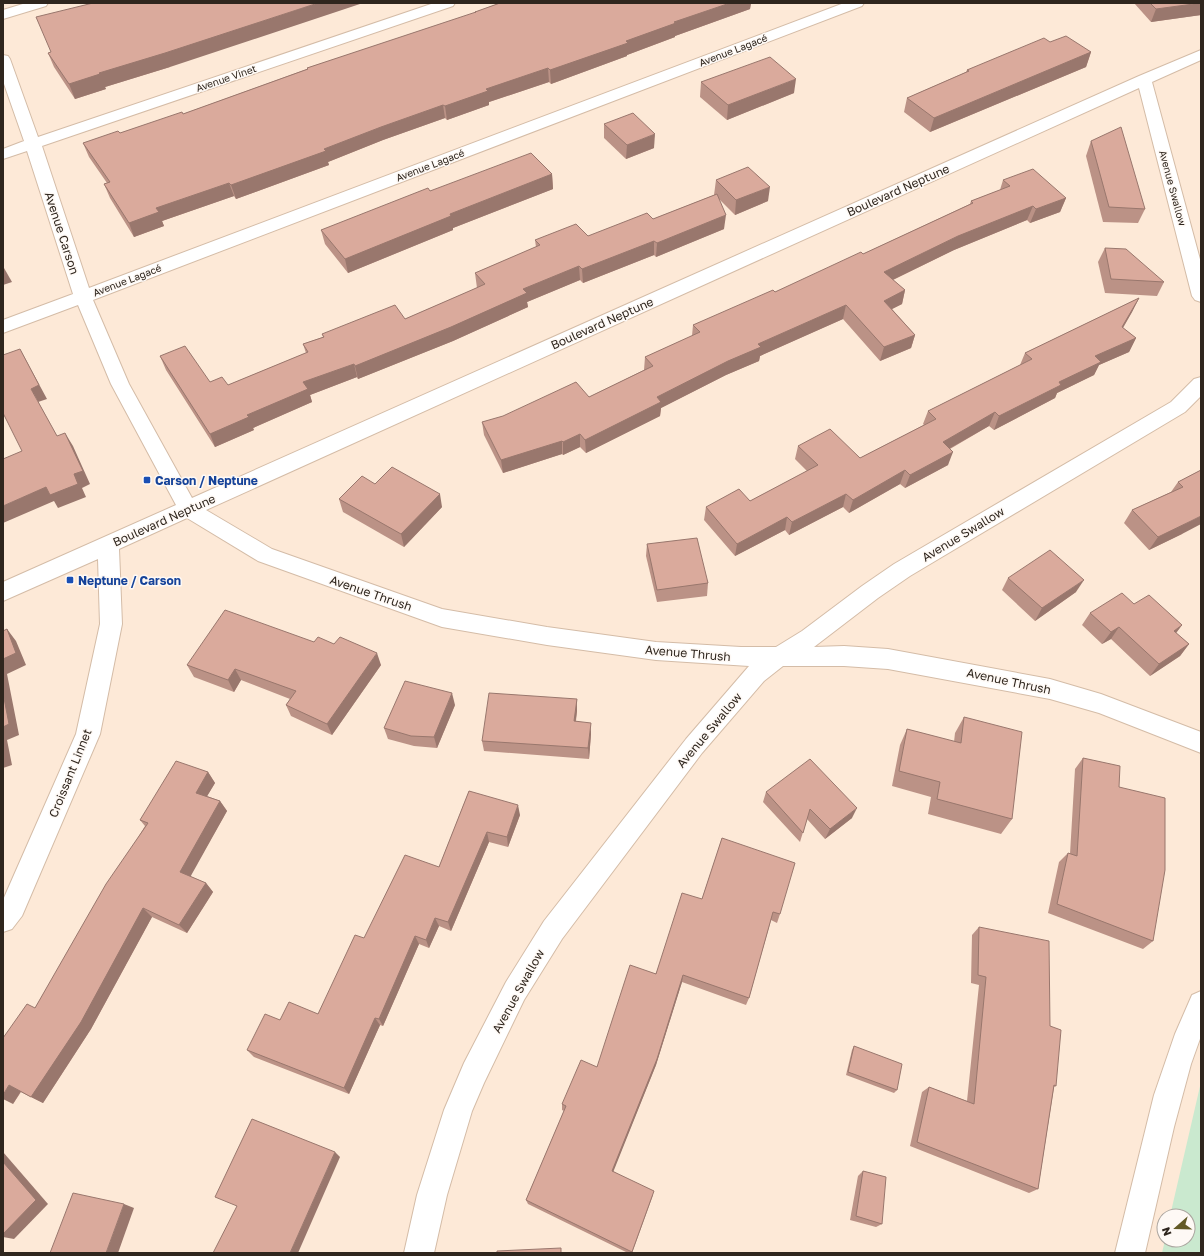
<svg xmlns="http://www.w3.org/2000/svg" width="1204" height="1256" font-family="'Golos Text',sans-serif">
<rect width="100%" height="100%" fill="#fde9d7"/>
<!-- green -->
<polygon fill="#cae9cf" points="1201,1082 1201,1253 1162,1253 1165,1240 1188,1240 1188,1216 1170,1216"/>
<g fill="none" stroke-linecap="round" stroke-linejoin="round">
<defs>
<g id="street">
<polygon points="26,3 48,3 46,6 3,19 3,10"/>
<polygon points="434,3 455,3 453,6 42,146 89,288 844,3 864,3 862,6 93,300 129,384 192,498 1139,76 1201,50 1201,60 1152,82 1201,263 1201,302 1195,300 1192,296 1139,88 206,510 272,549 442,609 547,627 656,642 741,647 776,647 802,631 862,586 894,564 1171,402 1194,379 1201,377 1201,396 1185,412 910,576 878,598 814,647 844,646 888,649 1050,679 1101,694 1201,732 1201,753 1099,713 1050,699 888,669 844,666 783,666 764,681 702,753 562,939 524,1000 484,1083 472,1111 447,1195 434,1253 404,1253 417,1195 444,1110 464,1063 506,982 544,921 686,739 749,666 656,660 547,645 442,627 258,561 187,518 119,549 122,624 100,734 22,916 12,929 3,932 3,900 76,734 100,624 98,559 3,601 3,582 176,505 111,384 78,305 3,333 3,320 73,294 27,151 3,159 3,149 24,141 3,81 3,55 8,56 10,59 38,137"/>
</g>
<polygon id="secondary" points="1201,991 1201,1036 1191,1064 1174,1127 1145,1253 1115,1253 1154,1095 1175,1034 1192,995"/>
</defs>
<!-- street casing -->
<use href="#street" stroke="#d4bca7" stroke-width="2"/>
<!-- secondary casing -->
<use href="#secondary" stroke="#d4bca7" stroke-width="2"/>
<!-- street -->
<use href="#street" fill="#fff" fill-rule="evenodd"/>
<!-- secondary -->
<use href="#secondary" fill="#fff" fill-rule="evenodd"/>
</g>
<!-- wall -->
<g fill="#bb9286">
<polygon points="500,3 751,3 750,9 675,36 675,37 627,55 627,56 551,84 549,82 489,102 489,105 447,120 445,118 383,140 328,162 329,165 236,199 234,196 162,221 164,226 134,237 110,198 104,184 107,183 89,157 83,143 120,133 183,114 307,69 307,68 476,13 475,12"/>
<polygon points="1134,3 1201,3 1201,15 1151,22"/>
<polygon points="1050,42 1091,52 1086,67 930,132 904,112 907,98 966,72 967,70"/>
<polygon points="48,53 170,67 105,87 106,89 75,99 54,67"/>
<polygon points="701,82 794,93 727,120 700,97"/>
<polygon points="604,124 654,148 626,159 604,138"/>
<polygon points="1091,141 1145,209 1138,223 1103,222 1086,156"/>
<polygon points="552,174 553,189 453,228 453,230 348,273 325,244 321,230 430,191"/>
<polygon points="716,180 768,201 735,215 719,199 724,229 656,257 654,255 583,283 580,280 527,302 528,307 453,341 358,379 357,377 310,395 312,402 253,428 254,430 215,447 166,370 160,356 210,382 228,385 306,353 303,344 323,337 322,334 405,319 477,288 475,273 536,247 535,240 588,236 653,219 714,195"/>
<polygon points="1003,180 1066,198 1060,212 1030,223 1027,220 954,250 893,280 905,290 902,304 892,309 915,335 911,348 880,361 843,319 760,356 759,361 726,375 661,408 660,416 586,453 580,447 563,455 562,454 503,473 484,435 482,422 589,397 644,370 645,357 692,336 693,325 775,292 863,254 970,204 971,201 1000,190"/>
<polygon points="1105,248 1164,282 1157,296 1105,293 1098,262"/>
<polygon points="1139,298 1132,312 1123,328 1136,338 1129,352 1099,365 1094,375 1057,393 1055,398 994,430 989,426 950,449 948,465 905,488 900,484 849,513 843,507 789,535 785,530 735,556 704,520 706,507 750,501 807,471 795,459 798,446 860,458 924,425 923,424 928,411 1020,365 1025,353"/>
<polygon points="1201,470 1182,534 1149,550 1124,523 1132,510 1171,492 1178,482"/>
<polygon points="375,484 442,507 404,547 343,512 339,499"/>
<polygon points="647,544 708,583 707,596 657,602 646,556"/>
<polygon points="1008,578 1076,592 1035,621 1002,590"/>
<polygon points="1134,604 1182,625 1176,633 1189,644 1180,656 1150,676 1111,639 1102,644 1082,625 1090,613"/>
<polygon points="314,642 381,665 332,735 291,716 286,705 290,699 241,680 234,692 194,677 187,665"/>
<polygon points="577,699 577,711 576,721 591,734 589,759 484,751 482,741"/>
<polygon points="455,705 437,748 414,746 388,739 384,728"/>
<polygon points="964,717 1012,819 1001,834 928,814 931,797 892,786 900,745 907,729 954,742 955,733"/>
<polygon points="1083,758 1119,787 1153,941 1143,949 1048,913 1059,862 1068,853 1070,854 1075,769"/>
<polygon points="208,772 215,783 207,796 220,801 227,811 190,876 206,883 213,892 187,933 152,917 91,1029 43,1103 21,1092 13,1104 35,1008 145,826 140,820"/>
<polygon points="469,791 520,815 508,847 489,842 451,931 439,926 429,948 419,944 383,1026 380,1025 349,1094 254,1057 247,1050 280,1020 318,1014 364,938 439,867"/>
<polygon points="766,792 852,818 825,839 807,819 800,842 763,802"/>
<polygon points="722,838 780,914 777,923 771,920 749,998 746,1005 682,982 656,1065 613,1171 653,1195 632,1253 628,1253 528,1204 526,1200 564,1111 562,1110 562,1104 597,1067 702,899"/>
<polygon points="979,927 1050,1026 1056,1086 1054,1087 1038,1189 1029,1193 910,1146 922,1092 929,1087 967,1101 979,985 971,983 972,935"/>
<polygon points="854,1046 897,1090 894,1093 846,1075 852,1050"/>
<polygon points="863,1171 882,1224 876,1227 850,1220 858,1176"/>
</g>
<!-- shaded-wall -->
<g fill="#99776d">
<polygon points="318,3 363,3 170,67 105,87 106,89 75,99 69,84 99,73"/>
<polygon points="730,3 751,3 750,9 675,36 675,37 627,55 627,56 551,84 550,70 674,22"/>
<polygon points="1201,3 1201,15 1151,22 1156,9"/>
<polygon points="1091,52 1086,67 930,132 934,118"/>
<polygon points="548,68 549,82 489,102 489,105 447,120 445,106 486,89"/>
<polygon points="796,79 794,93 727,120 728,105"/>
<polygon points="443,105 445,118 383,140 328,162 329,165 236,199 231,185 381,127"/>
<polygon points="655,134 654,148 626,159 627,145"/>
<polygon points="552,174 553,189 453,228 453,230 348,273 345,259 450,214"/>
<polygon points="229,183 234,196 162,221 164,226 134,237 129,223 156,208"/>
<polygon points="770,187 768,201 735,215 736,200"/>
<polygon points="1066,198 1060,212 1030,223 1036,209"/>
<polygon points="1033,206 1027,220 954,250 880,286 884,272 958,236"/>
<polygon points="726,215 724,229 656,257 657,243"/>
<polygon points="654,241 654,255 583,283 582,269"/>
<polygon points="579,266 580,280 527,302 528,307 453,341 358,379 355,366 523,289"/>
<polygon points="3,268 4,268 12,282 3,285"/>
<polygon points="905,290 902,304 880,315 884,301"/>
<polygon points="1139,298 1132,312 1115,341 1122,327"/>
<polygon points="846,305 843,319 760,356 759,361 726,375 661,408 660,416 586,453 585,440 657,397 758,344"/>
<polygon points="915,335 911,348 880,361 884,347"/>
<polygon points="1136,338 1129,352 1099,365 1094,375 1057,393 1055,398 994,430 999,416 1059,382 1095,356"/>
<polygon points="20,349 47,399 38,402 65,450 31,389"/>
<polygon points="354,364 357,377 310,395 312,402 253,428 254,430 215,447 210,434 303,382"/>
<polygon points="995,412 989,426 938,455 943,442"/>
<polygon points="65,433 73,446 90,484 82,488 86,497 58,508 54,501 3,523 3,506 74,474"/>
<polygon points="580,434 580,447 563,455 563,442"/>
<polygon points="562,441 562,454 503,473 501,460"/>
<polygon points="953,452 948,465 905,488 910,475"/>
<polygon points="905,470 900,484 849,513 853,500"/>
<polygon points="440,494 442,507 404,547 401,534"/>
<polygon points="846,494 843,507 789,535 792,522"/>
<polygon points="1201,516 1201,524 1182,534 1149,550 1158,537"/>
<polygon points="787,517 785,530 735,556 737,544"/>
<polygon points="1084,580 1076,592 1035,621 1042,608"/>
<polygon points="1182,625 1173,637 1174,631"/>
<polygon points="1119,627 1111,639 1102,644 1111,632"/>
<polygon points="7,629 16,641 26,665 7,674 19,735 7,740 12,765 3,768 3,659"/>
<polygon points="1189,644 1180,656 1150,676 1159,664"/>
<polygon points="377,653 381,665 332,735 327,724"/>
<polygon points="235,669 241,680 234,692 228,680"/>
<polygon points="452,693 455,705 437,748 434,737"/>
<polygon points="577,699 577,711 574,732 574,721"/>
<polygon points="591,723 591,734 589,759 588,748"/>
<polygon points="208,772 215,783 203,803 196,793"/>
<polygon points="220,801 227,811 188,881 180,872"/>
<polygon points="518,805 520,815 508,847 507,837"/>
<polygon points="857,808 852,818 825,839 830,829"/>
<polygon points="487,832 489,842 451,931 448,922"/>
<polygon points="206,883 213,892 187,933 179,925"/>
<polygon points="143,908 152,917 91,1029 43,1103 31,1097"/>
<polygon points="435,918 439,926 429,948 426,940"/>
<polygon points="415,936 419,944 383,1026 379,1019"/>
<polygon points="683,975 682,982 656,1065 612,1175 612,1171"/>
<polygon points="375,1018 380,1025 349,1094 344,1088"/>
<polygon points="9,1085 21,1091 13,1104 3,1099 3,1095"/>
<polygon points="3,1152 48,1204 14,1239 3,1237"/>
<polygon points="335,1152 340,1157 298,1253 290,1253"/>
<polygon points="124,1204 134,1208 118,1253 106,1253"/>
</g>
<!-- building -->
<g fill="#daaa9c" stroke="#99776d">
<polygon points="93,3 318,3 165,53 99,73 100,74 69,84 48,53 51,52 36,17"/>
<polygon points="500,3 730,3 674,22 676,23 626,41 628,43 550,70 548,68 486,89 488,91 445,106 443,105 381,127 324,149 326,151 231,185 229,183 156,208 159,212 129,223 104,184 110,182 83,143 118,131 120,133 182,112 183,114 308,69 307,68 476,12 475,12"/>
<polygon points="1150,3 1201,3 1156,9"/>
<polygon points="1066,36 1091,52 934,118 907,98 969,71 967,70 1044,38 1050,42"/>
<polygon points="770,57 796,79 728,105 701,82"/>
<polygon points="633,113 655,134 627,145 604,124"/>
<polygon points="1121,127 1145,209 1109,207 1091,141"/>
<polygon points="531,153 552,174 450,214 451,216 345,259 321,230 428,188 430,191"/>
<polygon points="748,167 770,187 736,200 716,180"/>
<polygon points="1033,169 1066,198 1036,209 1033,206 958,236 884,272 905,290 884,301 915,335 884,347 846,305 758,344 761,347 728,361 657,397 661,402 585,440 580,434 563,442 562,441 501,460 482,422 503,416 576,382 589,397 653,366 645,357 700,332 693,325 773,290 775,292 861,252 863,254 973,203 971,201 1010,186 1003,180"/>
<polygon points="717,194 726,215 657,243 654,241 582,269 579,266 523,289 527,293 451,327 355,366 354,364 303,382 308,389 247,415 249,417 210,434 160,356 185,346 210,382 222,377 228,385 308,352 303,344 324,337 322,334 395,305 405,319 474,289 485,284 475,273 540,245 535,240 576,224 588,236 647,213 653,219"/>
<polygon points="1105,248 1126,249 1164,282 1111,279"/>
<polygon points="1139,298 1122,327 1136,338 1095,356 1101,362 1059,382 1061,385 999,416 995,412 943,442 953,452 910,475 905,470 853,500 846,494 792,522 787,517 737,544 706,507 739,489 750,501 818,465 798,446 830,429 860,458 936,419 928,411 1032,359 1025,353"/>
<polygon points="20,349 39,385 31,389 57,436 65,433 83,471 74,474 78,484 50,495 46,487 3,506 3,459 22,451 3,413 3,355"/>
<polygon points="392,467 440,494 401,534 339,499 362,476 375,484"/>
<polygon points="1201,470 1201,516 1191,521 1158,537 1132,510 1183,487 1178,482"/>
<polygon points="697,538 708,583 657,590 647,544"/>
<polygon points="1050,550 1084,580 1042,608 1008,578"/>
<polygon points="1122,593 1134,604 1149,595 1182,625 1174,631 1189,644 1159,664 1119,627 1111,632 1090,613"/>
<polygon points="225,610 314,642 318,637 334,644 340,637 377,653 327,724 286,705 296,691 235,669 228,680 187,665"/>
<polygon points="7,629 16,653 3,659 3,631"/>
<polygon points="405,681 452,693 434,737 411,736 384,728"/>
<polygon points="3,693 9,724 3,727"/>
<polygon points="489,693 577,699 574,721 591,723 588,748 482,741"/>
<polygon points="964,717 1022,732 1012,819 937,799 940,782 899,771 907,729 961,743"/>
<polygon points="1083,758 1120,766 1119,787 1165,798 1165,870 1153,941 1057,904 1068,853 1077,856"/>
<polygon points="810,759 857,808 830,829 810,809 803,833 766,792"/>
<polygon points="176,761 208,772 196,793 220,801 180,872 206,883 179,925 143,908 81,1022 31,1097 9,1085 3,1095 3,1038 27,1004 35,1008 106,884 148,823 140,820"/>
<polygon points="469,791 518,805 507,837 487,832 448,922 435,918 426,940 415,936 379,1019 375,1018 344,1088 247,1050 265,1014 280,1020 289,1002 318,1014 355,935 364,938 405,855 439,867"/>
<polygon points="722,838 795,863 780,914 773,912 749,998 683,975 657,1059 612,1171 654,1191 632,1252 526,1200 566,1106 562,1104 581,1060 597,1067 630,965 656,974 682,893 702,899"/>
<polygon points="979,927 1049,941 1050,1026 1061,1030 1056,1086 1054,1085 1038,1189 917,1142 929,1087 974,1104 986,977 978,975"/>
<polygon points="854,1046 902,1064 897,1090 848,1072"/>
<polygon points="252,1119 335,1152 290,1253 213,1253 237,1206 215,1197"/>
<polygon points="3,1162 36,1200 3,1234"/>
<polygon points="863,1171 886,1177 882,1224 856,1216"/>
<polygon points="73,1193 124,1204 106,1253 50,1253"/>
<polygon points="561,1248 561,1253 497,1253 497,1251"/>
</g>
<!-- markers -->
<g fill="#1a4fb4" stroke="#fef9f5" stroke-width="1.5">
<rect x="143" y="476" width="8" height="8" rx="2"/>
<rect x="66" y="576" width="8" height="8" rx="2"/>
</g>
<g text-anchor="middle" dominant-baseline="central" stroke-width="3" stroke-linejoin="round" paint-order="stroke">
<!-- far-street labels -->
<g font-size="10" fill="#2f261e" stroke="#fef9f5">
<text transform="translate(733 50) rotate(-21)">Avenue Lagacé</text>
<text transform="translate(226 78) rotate(-19)">Avenue Vinet</text>
<text transform="translate(430 165) rotate(-21)">Avenue Lagacé</text>
<text transform="translate(1173 188) rotate(75)">Avenue Swallow</text>
<text transform="translate(127 280) rotate(-21)">Avenue Lagacé</text>
</g>
<!-- street labels -->
<g font-size="12" fill="#2f261e" stroke="#fef9f5">
<text transform="translate(898 190) rotate(-24)">Boulevard Neptune</text>
<text transform="translate(62 233) rotate(72)">Avenue Carson</text>
<text transform="translate(602 323) rotate(-24)">Boulevard Neptune</text>
<text transform="translate(164 520) rotate(-24)">Boulevard Neptune</text>
<text transform="translate(963 534) rotate(-31)">Avenue Swallow</text>
<text transform="translate(371 593) rotate(19)">Avenue Thrush</text>
<text transform="translate(688 653) rotate(5)">Avenue Thrush</text>
<text transform="translate(1009 681) rotate(12)">Avenue Thrush</text>
<text transform="translate(709 730) rotate(-50)">Avenue Swallow</text>
<text transform="translate(70 773) rotate(-68)">Croissant Linnet</text>
<text transform="translate(518 991) rotate(-61)">Avenue Swallow</text>
</g>
<!-- transit labels -->
<g font-size="12" font-weight="bold" fill="#164399" stroke="#fef9f5" text-anchor="start">
<text x="155" y="480">Carson / Neptune</text>
<text x="78" y="580">Neptune / Carson</text>
</g>
</g>
<!-- border -->
<rect width="1204" height="1256" fill="none" stroke="#2f261e" stroke-width="8"/>
<!-- north arrow -->
<g transform="translate(1176 1228) rotate(250)"><circle r="19" fill="#fef9f5" stroke="#aba59f"/>
<path d="M0-3L7 15L0 10L-7 15Z" fill="#635a26"/>
<text y="-6" font-size="11" font-weight="bold" text-anchor="middle" fill="#2f261e">N</text>
</g>
</svg>
